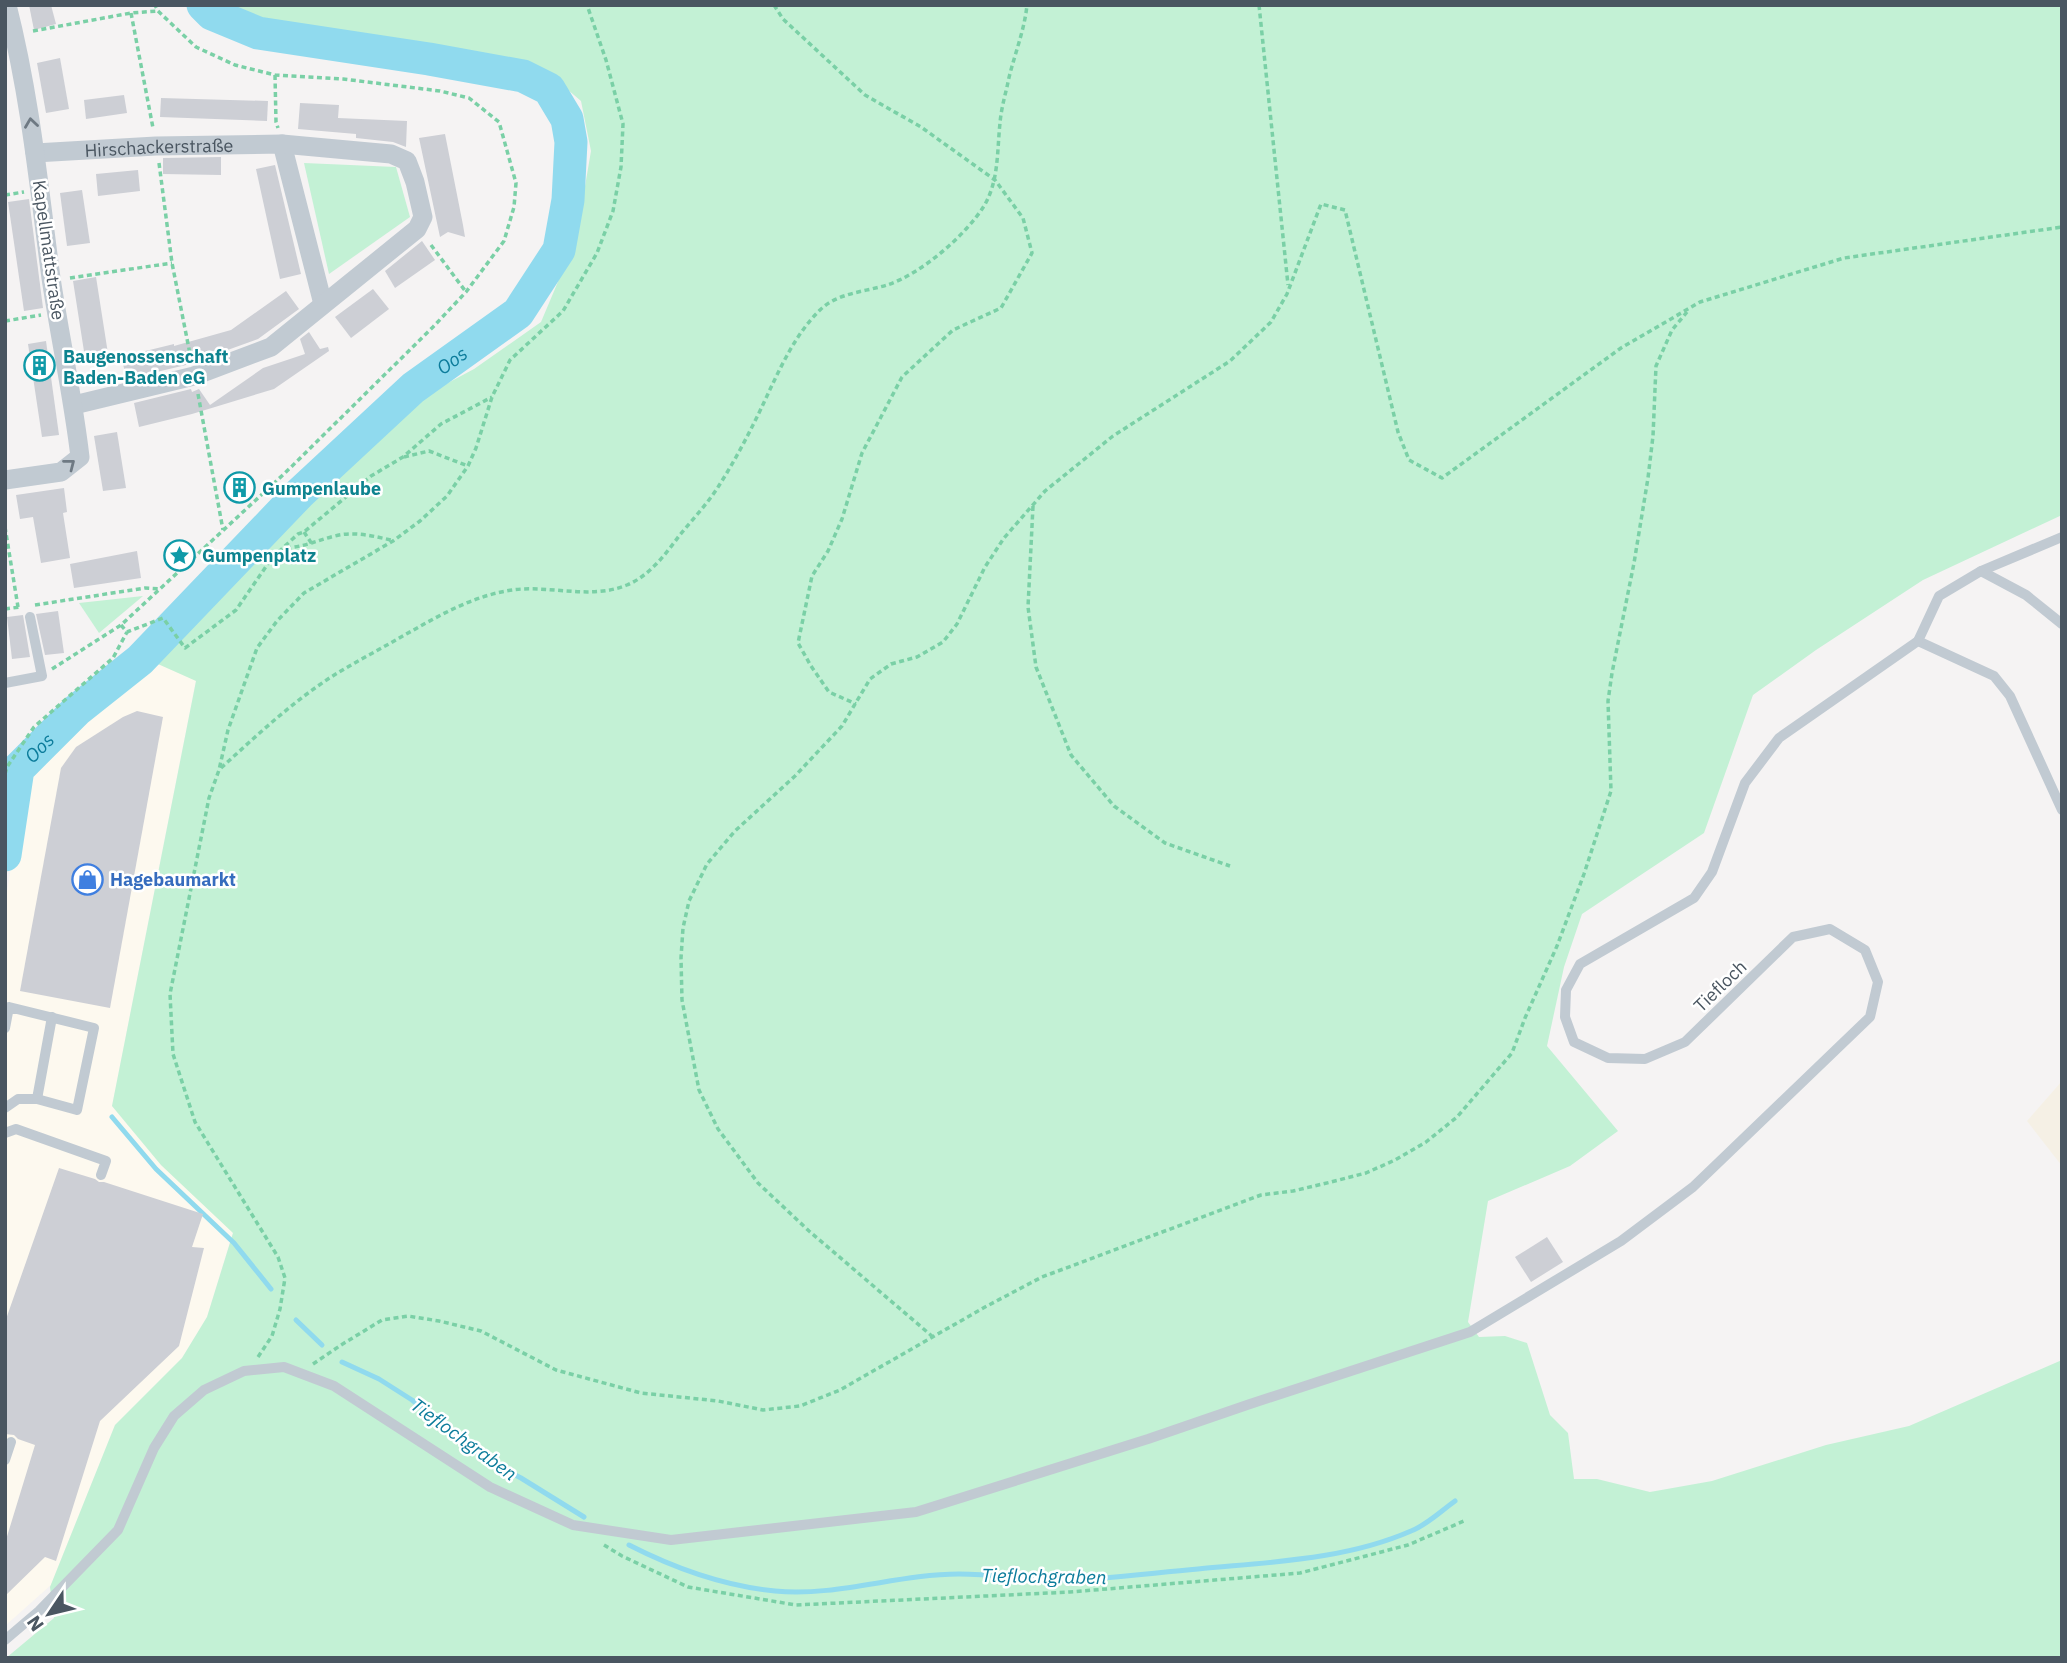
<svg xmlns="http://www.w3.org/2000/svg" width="2067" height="1663" font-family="'IBM Plex Sans',sans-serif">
<rect width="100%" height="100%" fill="#f5f3f3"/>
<!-- commercial -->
<polygon fill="#fdf9ef" points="149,660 196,680 112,1106 161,1165 233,1232 207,1317 182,1358 115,1425 51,1585 5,1626 5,904 27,769"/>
<!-- green -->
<g fill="#c3f1d5">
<polygon points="218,5 2062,5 2062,515 1923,580 1816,650 1753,695 1704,833 1582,914 1564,967 1547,1046 1618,1131 1570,1166 1488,1201 1468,1322 1479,1337 1505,1336 1527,1343 1550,1415 1568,1433 1574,1479 1597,1479 1650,1492 1712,1481 1826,1445 1909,1426 2062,1360 2062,1658 6,1658 54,1618 50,1587 115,1425 182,1358 207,1317 233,1233 161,1165 112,1106 196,681 149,660 338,465 416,400 474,369 541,322 576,239 591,151 581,101 546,71 489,56 273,27 223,11"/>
<polygon points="304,163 396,167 410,217 329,274"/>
<polygon points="143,596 99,633 79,603"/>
</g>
<!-- sand -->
<polygon fill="#f5f0e5" points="2062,1081 2062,1166 2027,1121"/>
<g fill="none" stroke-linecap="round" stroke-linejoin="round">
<!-- stream -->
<g stroke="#90daee" stroke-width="5">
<polyline points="112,1117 156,1169 234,1243 271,1289"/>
<polyline points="296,1320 322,1345"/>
<polyline points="342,1362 379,1379 412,1400 486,1460 521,1478 584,1517"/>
<path d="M629,1545c45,23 95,41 146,46 62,6 123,-17 184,-17 32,0 64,5 96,6 48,0 95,-7 143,-11 71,-7 147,-9 213,-38 16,-6 30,-20 44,-30"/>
</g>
<!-- river -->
<path stroke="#90daee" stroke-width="33" id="s1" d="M5,855l13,-86 59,-59 63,-50 159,-166 114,-106 105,-75 41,-63 9,-50 3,-58 -4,-23 -18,-30 -26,-13 -94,-17 -171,-26 -46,-19 -9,-9"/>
</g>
<!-- building -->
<g fill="#cdcfd5">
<polygon points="29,5 51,5 56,24 34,30"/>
<polygon points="60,58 69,109 46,113 37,63"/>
<polygon points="124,95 127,113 86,119 84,100"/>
<polygon points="161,98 268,101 267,121 160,117"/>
<polygon points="300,103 339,105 338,118 407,121 406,147 393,142 356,138 356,134 298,129"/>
<polygon points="445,134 463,225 465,237 448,232 440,237 419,138"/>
<polygon points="221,157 221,175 163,174 163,158"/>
<polygon points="275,165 301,274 280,279 256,169"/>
<polygon points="138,170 140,191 98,196 96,174"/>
<polygon points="82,190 90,243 67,246 60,193"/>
<polygon points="29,199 43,308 24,311 8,202"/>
<polygon points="422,241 435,260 395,288 385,271"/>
<polygon points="96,277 109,360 86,364 73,281"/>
<polygon points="373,289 389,309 351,338 335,317"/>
<polygon points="286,291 299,309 258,339 186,365 127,379 121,357 174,344 174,346 231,330"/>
<polygon points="309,332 320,349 328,347 329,351 274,389 192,414 139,427 134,403 191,389 192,392 199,389 210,405 263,368 305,354 300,339"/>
<polygon points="46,341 59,435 42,437 28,344"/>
<polygon points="117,432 126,488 103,491 94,436"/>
<polygon points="248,474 253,496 230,501 225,479"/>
<polygon points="64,488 67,512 63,513 70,558 41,563 33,517 20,519 16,495"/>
<polygon points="137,551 141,578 74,588 70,564"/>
<polygon points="58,611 64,653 45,655 36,614"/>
<polygon points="23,615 30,657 12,659 7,617"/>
<polygon points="137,711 163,717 110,1008 20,991 61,768 76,747 123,717"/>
<polygon points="59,1168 95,1179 99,1182 104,1182 203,1214 192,1247 204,1248 179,1346 100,1421 56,1561 45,1557 5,1596 5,1543 35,1445 18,1439 14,1435 5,1434 5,1322"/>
<polygon points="1547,1237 1563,1262 1531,1282 1515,1257"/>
</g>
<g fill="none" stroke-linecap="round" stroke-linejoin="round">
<!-- path -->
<g stroke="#7ad0a6" stroke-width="3.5" stroke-dasharray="5 3.5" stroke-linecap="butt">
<polyline points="774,5 783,19 865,95 921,127 995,180 1023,218 1032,253 1001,308 953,330 902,377 862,453 842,519 828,551 812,576 798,643 811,666 829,692 856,704"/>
<polyline points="1259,5 1288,285"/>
<polyline points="131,13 153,128"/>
<polyline points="33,31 131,13 158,11"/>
<polyline points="275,75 276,122 278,128"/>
<polyline points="159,163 172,263 191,359"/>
<polyline points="5,195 24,192"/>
<polyline points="431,245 466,292"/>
<polyline points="70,278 172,263"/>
<polyline points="5,321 41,315"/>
<polyline points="198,394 223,530"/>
<polyline points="404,457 429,451 468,466"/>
<polyline points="1033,506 1028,607 1036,667 1071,755 1114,806 1165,843 1230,866"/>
<polyline points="5,527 18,607"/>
<polyline points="304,532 312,544"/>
<path d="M286,548c18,-1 32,-8 49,-12 19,-5 38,0 56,4"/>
<polyline points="35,605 145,588 161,589"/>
<polyline points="5,609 20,607"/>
<polyline points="121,625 127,632 163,618 185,648 236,610 272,558 298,534 304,532 371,476 403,457 441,424 492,397"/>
<polyline points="52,669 121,625 285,473 433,327 466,292 504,241 514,207 516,183 499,122 469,98 440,91 343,79 275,75 235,65 196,47 158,11 155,5"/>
<path d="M221,768c34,-31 68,-63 107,-89 23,-15 49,-28 73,-42 34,-19 67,-39 105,-46 40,-8 82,10 121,-6 22,-9 38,-30 52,-49 14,-17 30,-34 41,-52 12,-19 23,-39 33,-59 19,-37 36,-85 67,-115 17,-17 44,-18 67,-25 34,-11 78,-49 97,-79 15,-25 13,-55 16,-83 1,-12 4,-24 7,-36 5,-27 17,-53 20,-82"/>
<polyline points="5,774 7,767 34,727 113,658 127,632"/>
<polyline points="933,1337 809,1231 758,1183 718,1129 699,1090 682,1000 681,958 683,928 689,901 707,864 735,831 795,776 842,726 870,679 891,664 917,657 943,642 957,624 985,567 1004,538 1045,491 1113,436 1230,361 1271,322 1287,294 1321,204 1345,210 1398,432 1409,460 1442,478 1621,348 1700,302 1844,258 2062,227"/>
<polyline points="258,1357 272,1336 280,1309 285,1278 278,1257 195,1122 173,1054 170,994 209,798 219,770 228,730 257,648 277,621 304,593 393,541 420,521 447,496 468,466 476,448 492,397 510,360 563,311 597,253 613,211 621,167 623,124 606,60 587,5"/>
<polyline points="313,1364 341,1345 382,1320 408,1316 439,1321 481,1331 556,1370 641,1393 718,1401 763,1410 800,1406 840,1390 985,1307 1042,1277 1261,1195 1293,1191 1331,1182 1366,1173 1395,1160 1426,1142 1457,1117 1512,1053 1525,1018 1557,946 1584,874 1611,791 1608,701 1612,673 1634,563 1648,478 1653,436 1656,366 1672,330 1687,312"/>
<polyline points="604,1545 622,1556 688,1587 796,1605 1070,1592 1300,1573 1408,1545 1464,1521"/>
</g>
<!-- lane -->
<g stroke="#c1cad2" stroke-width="10">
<polyline points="2062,537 1981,571 1939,596 1918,641 1994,676 2010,696 2062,810"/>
<polyline points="1981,571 2026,595 2062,624"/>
<polyline points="5,683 42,676 30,617"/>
<polyline points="5,1028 9,1007 94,1028 77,1110 37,1099 18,1099 5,1108"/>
<polyline points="37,1099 52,1017"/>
<polyline points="5,1133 16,1129 106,1161 101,1175"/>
<polyline points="5,1460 11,1442"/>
<polyline points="5,1640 39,1611 118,1530 154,1448 174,1416 204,1390 244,1371 284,1367 334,1386 490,1487 573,1525 671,1540 916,1512 1148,1439 1250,1404 1470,1332 1621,1241 1693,1187 1870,1017 1878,982 1865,950 1830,929 1793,937 1685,1042 1645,1059 1608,1058 1574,1042 1565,1017 1566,990 1580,964 1694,898 1712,872 1745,783 1779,738 1918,641"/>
</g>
<!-- street -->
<g stroke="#c1cad2" stroke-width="19">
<polyline points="282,144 323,304"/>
<path id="s2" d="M35,153l121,-7 126,-2 109,10 16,7 8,21 8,35 -6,12 -146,118 -77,29 -120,29"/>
<path d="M5,480l56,-8 19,-15c-7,-60 -20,-119 -29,-179 -12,-91 -21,-183 -44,-273"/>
</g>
</g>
<!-- one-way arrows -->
<defs><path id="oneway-chevron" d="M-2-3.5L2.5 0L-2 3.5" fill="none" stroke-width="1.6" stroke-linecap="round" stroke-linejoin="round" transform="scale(1.75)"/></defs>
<g stroke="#6e7983">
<use href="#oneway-chevron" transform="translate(31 123) rotate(-98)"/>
<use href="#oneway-chevron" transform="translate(70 464) rotate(-38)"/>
</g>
<!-- icons -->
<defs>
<symbol id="building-ring" viewBox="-11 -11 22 22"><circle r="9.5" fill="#fff" stroke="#0f9aa8" stroke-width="1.5"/><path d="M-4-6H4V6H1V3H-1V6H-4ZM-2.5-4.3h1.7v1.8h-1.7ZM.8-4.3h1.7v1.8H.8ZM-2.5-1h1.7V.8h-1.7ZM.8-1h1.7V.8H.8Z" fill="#0f9aa8"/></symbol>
<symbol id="sight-ring" viewBox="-11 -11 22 22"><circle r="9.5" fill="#fff" stroke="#0f9aa8" stroke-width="1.5"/><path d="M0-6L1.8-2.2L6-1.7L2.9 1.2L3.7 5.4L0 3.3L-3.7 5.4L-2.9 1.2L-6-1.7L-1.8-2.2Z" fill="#0f9aa8"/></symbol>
<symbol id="shop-ring" viewBox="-11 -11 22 22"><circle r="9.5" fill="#fff" stroke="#3f7fe0" stroke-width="1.5"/><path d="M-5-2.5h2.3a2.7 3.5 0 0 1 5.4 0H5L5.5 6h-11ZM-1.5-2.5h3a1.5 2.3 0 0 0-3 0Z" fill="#3f7fe0"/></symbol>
</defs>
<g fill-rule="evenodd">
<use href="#building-ring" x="22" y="348" width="35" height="35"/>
<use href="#building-ring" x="222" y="470" width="35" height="35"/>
<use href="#sight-ring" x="162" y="538" width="35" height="35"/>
<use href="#shop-ring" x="70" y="862" width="35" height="35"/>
</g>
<g text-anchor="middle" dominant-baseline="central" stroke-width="5" stroke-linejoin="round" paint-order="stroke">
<!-- street labels -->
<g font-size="18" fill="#4a5661" stroke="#fff">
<text stroke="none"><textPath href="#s2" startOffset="124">Hirschackerstraße</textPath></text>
<text transform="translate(49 250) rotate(82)">Kapellmattstraße</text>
<text transform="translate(1720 986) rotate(-44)">Tiefloch</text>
</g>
<!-- culture labels -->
<g font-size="18" font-weight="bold" fill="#0d838f" stroke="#fff" text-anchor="start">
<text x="63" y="356">Baugenossenschaft<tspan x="63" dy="21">Baden-Baden eG</tspan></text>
<text x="262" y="488">Gumpenlaube</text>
<text x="202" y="555">Gumpenplatz</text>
</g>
<!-- shop labels -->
<g font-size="18" font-weight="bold" fill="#366cbe" stroke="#fff" text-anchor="start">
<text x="110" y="879">Hagebaumarkt</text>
</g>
<!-- water labels -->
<g font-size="19" font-style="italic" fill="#0c7c9b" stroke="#fff">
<text stroke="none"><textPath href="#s1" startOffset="684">Oos</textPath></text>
<text stroke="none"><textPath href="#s1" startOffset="117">Oos</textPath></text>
<text transform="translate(464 1439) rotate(36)">Tieflochgraben</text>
<text transform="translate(1044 1576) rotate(1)">Tieflochgraben</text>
</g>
</g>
<!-- border -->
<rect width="2067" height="1663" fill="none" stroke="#4a5661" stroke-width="14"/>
<!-- north arrow -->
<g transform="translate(49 1614) rotate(235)" stroke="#ffffff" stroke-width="5" paint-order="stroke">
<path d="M0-5L12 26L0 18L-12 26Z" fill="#4a5661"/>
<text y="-10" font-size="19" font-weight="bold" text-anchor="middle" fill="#4a5661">N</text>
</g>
</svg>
